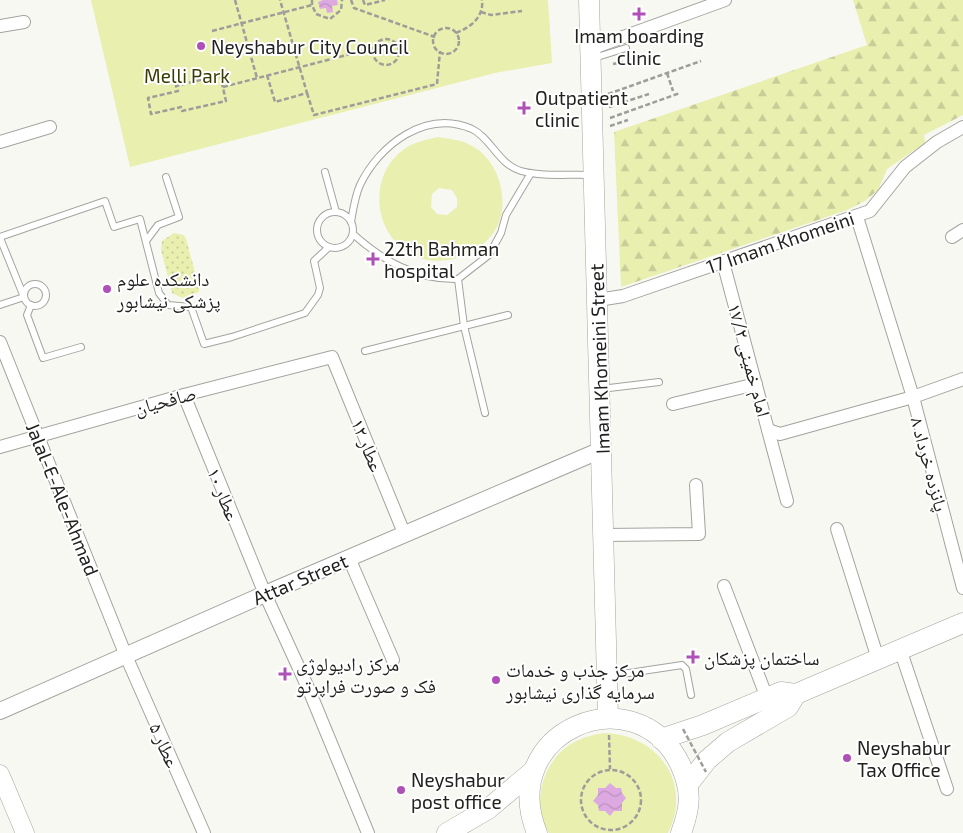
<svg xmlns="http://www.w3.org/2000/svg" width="963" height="833" font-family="'Exo 2','Noto Naskh Arabic',sans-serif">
<defs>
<pattern id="grass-dots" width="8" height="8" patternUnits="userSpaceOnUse" patternTransform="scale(1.25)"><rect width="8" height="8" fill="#e8efaf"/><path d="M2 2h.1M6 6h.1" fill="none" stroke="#c7cd96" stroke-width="1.8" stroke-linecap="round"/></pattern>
<pattern id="forest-firs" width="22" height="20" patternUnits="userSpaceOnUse" patternTransform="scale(1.25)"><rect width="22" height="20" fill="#e8efaf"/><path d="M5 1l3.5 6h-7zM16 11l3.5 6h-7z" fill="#c7cd96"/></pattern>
<pattern id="water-waves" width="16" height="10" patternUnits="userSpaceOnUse" patternTransform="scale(1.25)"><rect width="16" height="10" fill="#dca9e0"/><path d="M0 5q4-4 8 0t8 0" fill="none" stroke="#bc91c0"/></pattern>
</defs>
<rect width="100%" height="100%" fill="#f8f8f3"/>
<!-- grass -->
<polygon fill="url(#grass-dots)" points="174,233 184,235 186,239 199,287 199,292 182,298 172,293 161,250 162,241"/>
<!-- forest -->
<polygon fill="url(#forest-firs)" points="853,0 963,0 963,115 924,135 925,143 887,169 878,190 865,201 847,210 621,287 614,132 867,45"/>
<!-- park -->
<g fill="#e8efaf" fill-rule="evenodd">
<polygon points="91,0 548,0 552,63 495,73 130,167"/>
<path d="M438,137c13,2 25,3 36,10 28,17 38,62 18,88 -25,30 -73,37 -99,4 -21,-26 -18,-69 10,-89 10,-8 22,-10 35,-13zM439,188l13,2 5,8v9l-10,8 -10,-1 -6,-7 1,-13z"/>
<path d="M605,733c53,2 88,50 63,100h-119c-18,-28 -7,-69 19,-87 11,-8 23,-11 37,-13z"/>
</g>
<!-- water -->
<g fill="url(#water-waves)">
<polygon points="323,0 337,0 338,5 332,6 333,12 327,13 326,8 320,9 318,2"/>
<polygon points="610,783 616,788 621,788 622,793 626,798 622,803 622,811 614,811 610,816 605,811 599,811 598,805 593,801 598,795 598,788 605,788"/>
</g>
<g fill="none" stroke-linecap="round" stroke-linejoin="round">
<defs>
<g id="service">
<polyline points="594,58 626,48"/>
<polyline points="325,172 336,212"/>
<circle cx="335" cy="230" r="18"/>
<path d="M351,222c2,-12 4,-26 9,-37 19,-40 66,-76 112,-56 19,9 26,35 49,42 21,6 48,3 69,4"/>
<path d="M353,234c30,27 63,46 105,45"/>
<polyline points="0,237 105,201 114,227 140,219 159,293 168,305 191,307 204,344 232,337 305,313 318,295 320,288 314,261 329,247"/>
<polyline points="0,238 24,297 0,305"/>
<polyline points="146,241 158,225 179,217 166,177"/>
<circle cx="35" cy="295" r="11"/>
<polyline points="31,305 27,315 43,358 81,347"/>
<polyline points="365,351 508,315"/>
<polyline points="601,389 659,382"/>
<polyline points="485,413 464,326 458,279 489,255 501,233 506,215 531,173"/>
<polyline points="609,676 682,665 686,669 691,695"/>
</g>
<g id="minor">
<polyline points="0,26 24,22"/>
<polyline points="590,49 725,0"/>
<polyline points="0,142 50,127"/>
<polyline points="857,217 913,397 963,588"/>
<polyline points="952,237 963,230"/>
<polyline points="723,262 768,430 780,434 913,397 963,379"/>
<polyline points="598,300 623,296 870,211 905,167 937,142 963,127"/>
<polyline points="0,342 126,656 204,833"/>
<polyline points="184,395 265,594 309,690 368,833"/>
<polyline points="673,404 756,384"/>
<polyline points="768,430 787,501"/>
<polyline points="0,447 184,395 332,357 404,533"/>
<polyline points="837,529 878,659"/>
<polyline points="603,535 699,534 696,485"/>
<polyline points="349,558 393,660"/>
<polyline points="724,586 767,698"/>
<polyline points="900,649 947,789"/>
</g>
<polyline id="tertiary" points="0,711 265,594 601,450"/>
<polyline id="secondary" points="0,774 25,833"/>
<g id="primary">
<polyline points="589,0 608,718"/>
<polyline points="661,739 703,725 781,692 796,694 963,623"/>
<polyline points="689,783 707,760 728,742 788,707 796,694"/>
<polyline points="447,833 488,809 532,772"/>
<path d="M537,833c-41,-102 98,-160 143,-69 12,26 11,42 1,69"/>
</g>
</defs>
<!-- service casing -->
<use href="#service" stroke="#a3a49f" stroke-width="8"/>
<!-- minor casing -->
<use href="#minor" stroke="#a3a49f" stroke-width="14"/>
<!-- tertiary casing -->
<use href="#tertiary" stroke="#a3a49f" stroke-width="18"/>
<!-- secondary casing -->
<use href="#secondary" stroke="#a3a49f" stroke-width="19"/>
<!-- primary casing -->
<use href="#primary" stroke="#a3a49f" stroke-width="21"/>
<!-- path -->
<g stroke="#9d9d99" stroke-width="2.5" stroke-dasharray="5 2.5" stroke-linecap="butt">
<polyline points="235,0 257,78"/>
<polyline points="312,0 312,5 316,14 330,19 341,10 342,0"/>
<polyline points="351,0 354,8 435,37"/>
<polyline points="363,0 365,5 385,0"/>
<polyline points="481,12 491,15 522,11"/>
<circle cx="446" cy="41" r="13"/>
<polyline points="212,31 312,5"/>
<path d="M456,33c15,-6 28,-16 26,-33"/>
<circle cx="386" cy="52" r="13"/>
<polyline points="613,64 623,62"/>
<polyline points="667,73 673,91"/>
<polygon points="220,75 226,101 182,111 181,107 151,114 148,98 178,91 176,86"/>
<polyline points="267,75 275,102 307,93 280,0"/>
<polyline points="223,87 374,48"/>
<polyline points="307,93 314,115 437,84 440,51"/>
<polyline points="608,94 701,61"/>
<polyline points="609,107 649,94"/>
<polyline points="610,118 680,93"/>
<polyline points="610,126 628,120"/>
<polyline points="609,735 610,769"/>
<circle cx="611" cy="800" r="30"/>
</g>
<!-- service -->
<use href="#service" stroke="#fff" stroke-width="6"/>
<!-- minor -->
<use href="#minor" stroke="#fff" stroke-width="12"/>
<!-- tertiary -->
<use href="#tertiary" stroke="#fff" stroke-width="16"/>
<!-- secondary -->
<use href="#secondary" stroke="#fff" stroke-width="18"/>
<!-- primary -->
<use href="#primary" stroke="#fff" stroke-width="20"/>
<!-- path-bridge -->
<polyline stroke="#9d9d99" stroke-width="2.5" stroke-dasharray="5 2.5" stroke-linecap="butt" points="683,729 706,772"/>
</g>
<!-- markers -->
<g fill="#af4fb8" stroke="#fff" stroke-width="2">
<path d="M636.5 6.5h5v5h5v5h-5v5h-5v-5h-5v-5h5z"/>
<circle cx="201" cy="46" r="5"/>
<path d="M521.5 100.5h5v5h5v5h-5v5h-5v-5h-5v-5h5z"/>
<path d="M370.5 251.5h5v5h5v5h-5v5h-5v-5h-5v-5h5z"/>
<circle cx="107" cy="289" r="5"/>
<path d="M690.5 649.5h5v5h5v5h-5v5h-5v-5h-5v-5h5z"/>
<path d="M282.5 666.5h5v5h5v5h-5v5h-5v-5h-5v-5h5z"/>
<circle cx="496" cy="680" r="5"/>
<circle cx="847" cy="758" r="5"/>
<circle cx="401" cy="790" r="5"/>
</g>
<g text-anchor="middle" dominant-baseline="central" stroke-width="4" stroke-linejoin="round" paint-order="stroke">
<!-- poi labels -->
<g font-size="19" fill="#21211f" stroke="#fff" text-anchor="start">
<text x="639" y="35" text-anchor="middle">Imam boarding<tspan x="639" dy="22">clinic</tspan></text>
<text x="211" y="46">Neyshabur City Council</text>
<text x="535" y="97">Outpatient<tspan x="535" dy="22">clinic</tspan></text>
<text x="384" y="248">22th Bahman<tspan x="384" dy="22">hospital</tspan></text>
<text x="117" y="278">دانشکده علوم<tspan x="117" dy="22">پزشکی نیشابور</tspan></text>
<text x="704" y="657">ساختمان پزشکان</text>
<text x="296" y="663">مرکز رادیولوژی<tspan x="296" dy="22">فک و صورت فراپرتو</tspan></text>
<text x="506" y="669">مرکز جذب و خدمات<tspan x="506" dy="22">سرمایه گذاری نیشابور</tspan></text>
<text x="857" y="747">Neyshabur<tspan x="857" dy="22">Tax Office</tspan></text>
<text x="411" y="779">Neyshabur<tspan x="411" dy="22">post office</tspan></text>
</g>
<!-- park labels -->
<g font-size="19" fill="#393c02" stroke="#fff">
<text x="187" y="75">Melli Park</text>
</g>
<!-- street labels -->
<g font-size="19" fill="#21211f" stroke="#fff">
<text transform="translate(780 242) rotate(-19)">17 Imam Khomeini</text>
<text transform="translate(599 359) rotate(-92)">Imam Khomeini Street</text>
<text transform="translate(750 360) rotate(75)">امام خمینی ۱۷/۲</text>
<text transform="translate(165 400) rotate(-15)">صافحیان</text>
<text transform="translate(368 445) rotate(68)">عطار ۱۲</text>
<text transform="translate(930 464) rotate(75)">پانزده خرداد ۸</text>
<text transform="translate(224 494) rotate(68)">عطار ۱۰</text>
<text transform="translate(63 499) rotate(68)">Jalal-E-Ale-Ahmad</text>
<text transform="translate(300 579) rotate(-23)">Attar Street</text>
<text transform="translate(165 745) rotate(66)">عطار ۵</text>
</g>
</g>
</svg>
